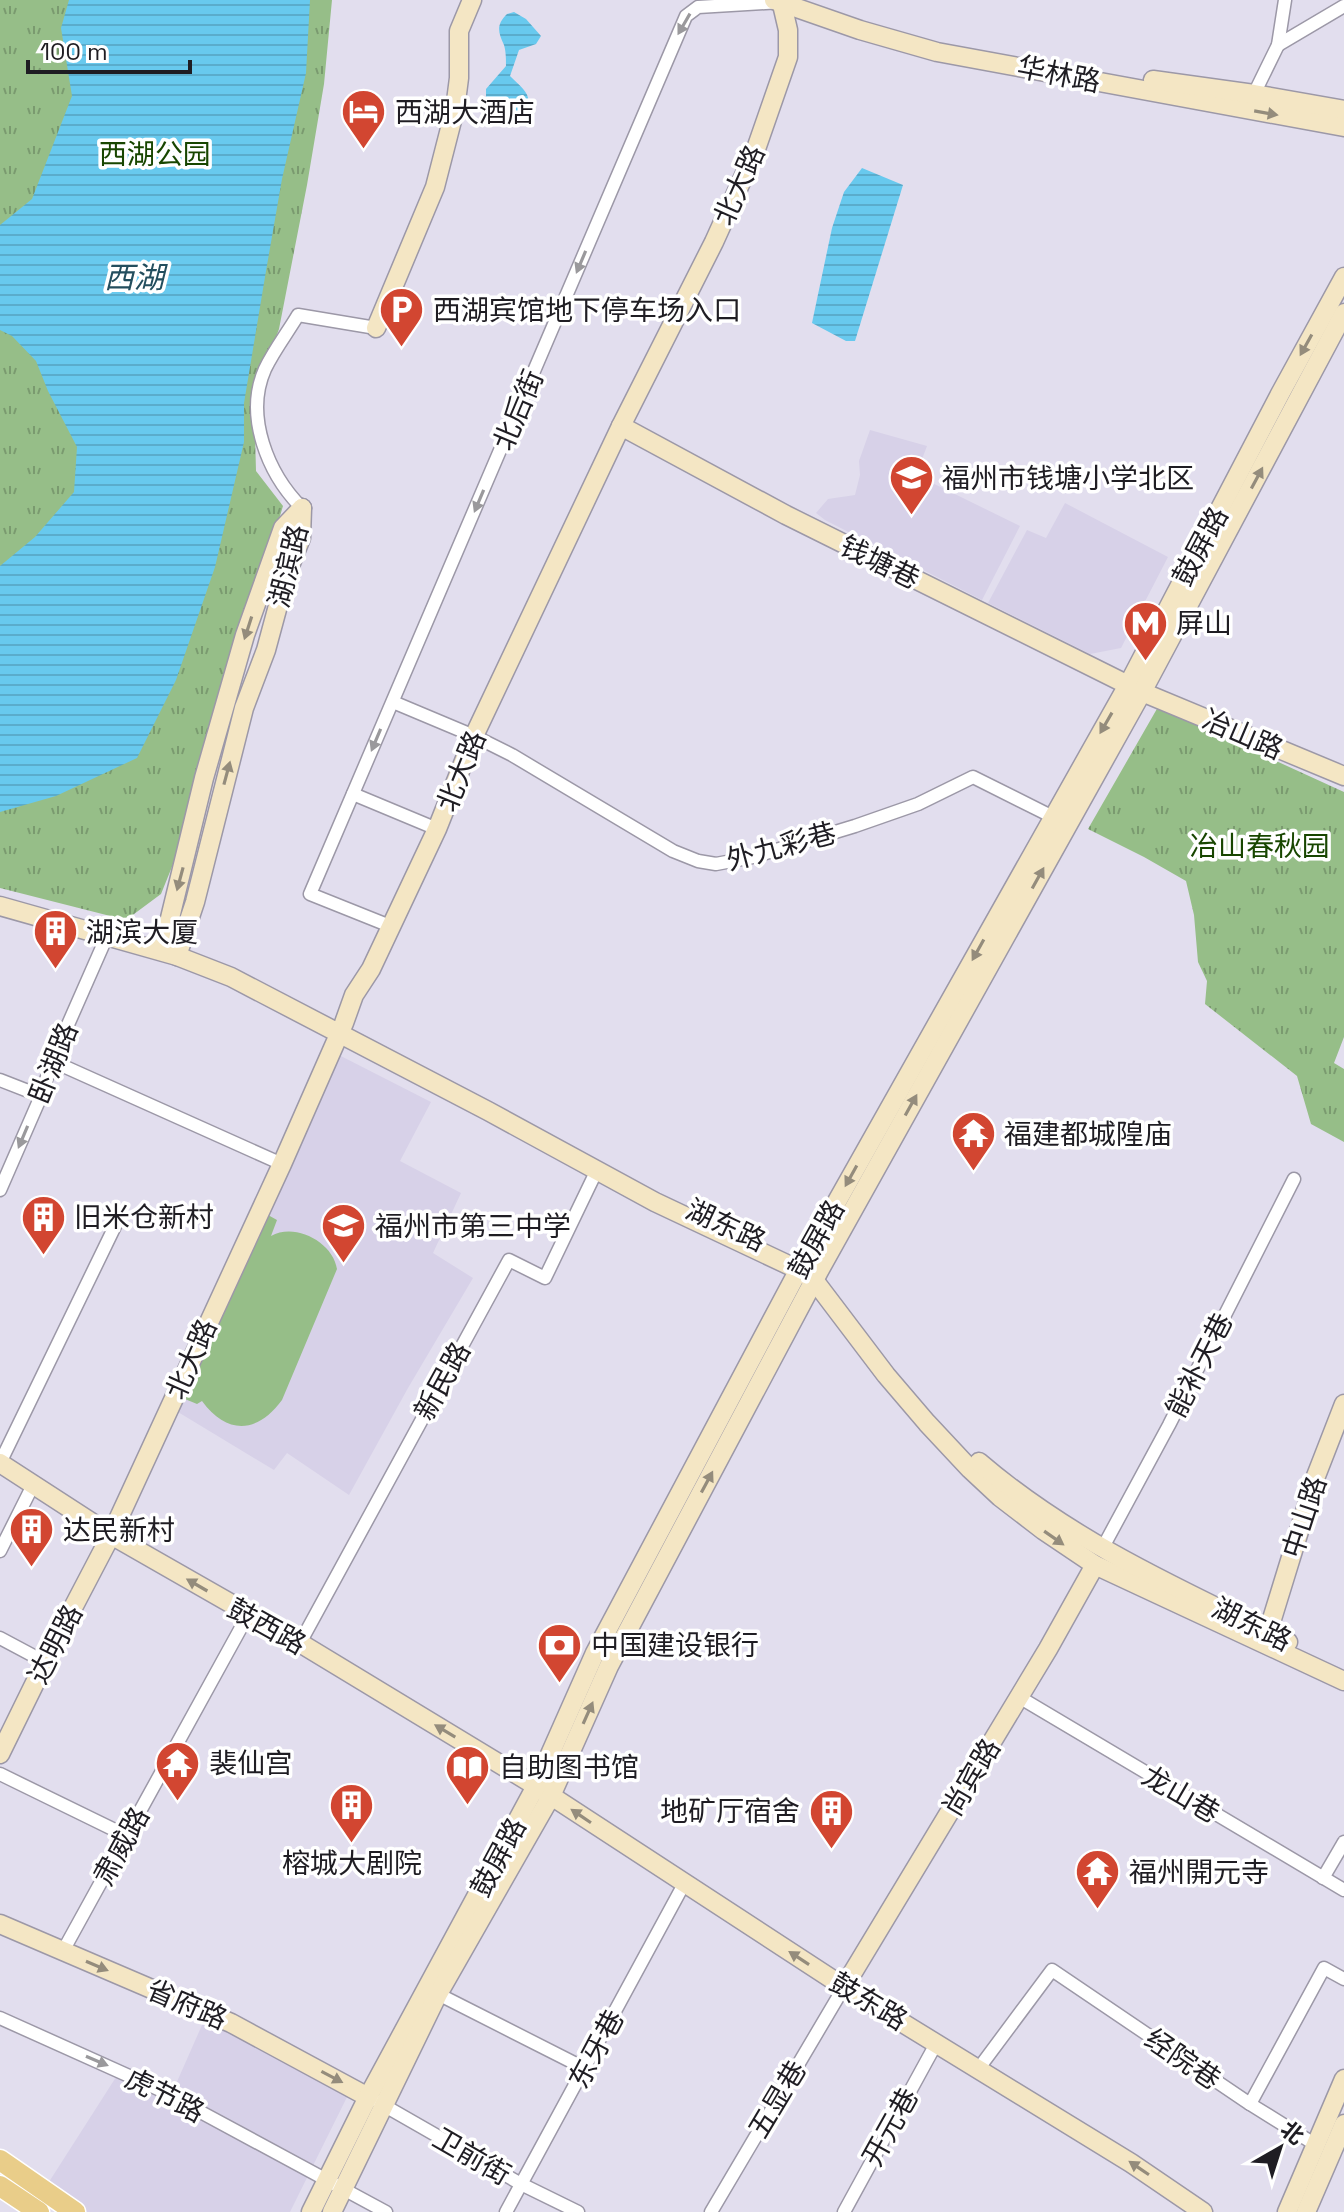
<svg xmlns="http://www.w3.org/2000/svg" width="1344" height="2212" font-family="'Space Grotesk','Noto Sans SC',sans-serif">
<defs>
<pattern id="park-tufts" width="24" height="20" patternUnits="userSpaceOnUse" patternTransform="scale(2)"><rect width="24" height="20" fill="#96be88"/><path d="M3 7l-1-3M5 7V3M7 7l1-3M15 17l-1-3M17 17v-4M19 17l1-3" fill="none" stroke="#7a9a6f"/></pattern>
<pattern id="water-rules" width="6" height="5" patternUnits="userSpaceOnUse" patternTransform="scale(2)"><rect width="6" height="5" fill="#68c9ee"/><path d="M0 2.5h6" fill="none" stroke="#5aaccc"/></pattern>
</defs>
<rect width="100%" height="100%" fill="#e2deee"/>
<!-- built -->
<g fill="#d7d1e8">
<polygon points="870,430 927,446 916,475 1020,526 982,600 825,520 816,513 828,499 855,495 860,475 859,461"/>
<polygon points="1065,503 1168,557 1121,648 1090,654 988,603 1027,530 1046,538"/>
<polygon points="333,1052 431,1102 400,1161 461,1193 433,1253 473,1278 408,1388 349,1495 287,1453 274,1470 173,1409"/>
<polygon points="206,2016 349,2093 290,2212 87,2212 47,2185 118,2074 172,2093"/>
</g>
<!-- park -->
<g fill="url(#park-tufts)">
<polygon points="0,0 332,0 324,84 307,185 279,329 254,398 256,471 283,506 180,847 161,894 126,920 0,888"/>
<polygon points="1158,707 1344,792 1344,1037 1334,1063 1344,1069 1344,1142 1311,1124 1297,1076 1205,1004 1207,981 1198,962 1194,915 1186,881 1144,857 1088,829"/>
</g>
<!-- pitch -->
<path fill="#96be88" d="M268,1215l9,5 -6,16c24,-14 62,6 66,33l-55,131c-25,34 -55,35 -80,1l-5,3 -12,-5z"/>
<!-- water -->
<g fill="url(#water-rules)">
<polygon points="69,0 310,0 306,73 282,179 266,271 244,403 244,442 215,567 176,680 137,758 56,796 0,812 0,566 35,537 74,492 77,447 48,391 36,361 12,336 0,330 0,225 32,199 72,96 61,28"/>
<path d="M514,12l12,7 15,17 -5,8 -17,6 -9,26c14,14 26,20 13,41h-12l-15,-14 -10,-5v-9l20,-23c0,-6 0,-15 -2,-21 -6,-13 -8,-20 3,-31z"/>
<polygon points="862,168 903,185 855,341 846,341 812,323 832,228 844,192"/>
</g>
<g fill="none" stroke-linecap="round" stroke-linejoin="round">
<defs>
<g id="street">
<polyline points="1278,45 1344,6"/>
<polyline points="1254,94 1278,45 1285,0"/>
<path d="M302,508c-34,-34 -58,-92 -37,-139 9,-19 23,-37 33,-54l78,13"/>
<polyline points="393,702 474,736 512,755 673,851 698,861 716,864 753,857 855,826 918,804 973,777 1053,817"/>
<polyline points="353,794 437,829"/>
<polyline points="390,926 310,894 686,16 698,7 781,2"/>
<polyline points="52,1061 282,1164"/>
<polyline points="0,1080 41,1096"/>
<polyline points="0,1190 41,1096 52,1061 107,936"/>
<polyline points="0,1463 117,1222"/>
<polyline points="1102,1549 1169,1425 1294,1179"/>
<polyline points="0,1551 33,1485"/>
<polyline points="0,1638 45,1662"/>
<polyline points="300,1643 509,1260 545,1278 596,1172"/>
<polyline points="1019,1697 1344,1890"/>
<polyline points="0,1774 127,1836"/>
<polyline points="1323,1878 1344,1842"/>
<polyline points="63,1951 248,1615"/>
<polyline points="438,1994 586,2069"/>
<polyline points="0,2018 158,2089 386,2212"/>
<polyline points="979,2068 1052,1970 1250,2104 1316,2145"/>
<polyline points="378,2102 521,2184 578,2212"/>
<polyline points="1250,2104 1324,1968 1344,1979"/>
<polyline points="506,2212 684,1884"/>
<polyline points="711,2212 844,1987"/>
<polyline points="844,2212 937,2042"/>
</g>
<g id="secondary">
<polyline points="774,0 860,30 937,52 1344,127"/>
<polyline points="1153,80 1254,94 1344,110"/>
<polyline points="376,328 435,187 455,109 459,78 459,31 472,0"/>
<polyline points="621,426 786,515 1106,674 1142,692 1344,776"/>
<polyline points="0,906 177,956 231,977 488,1111 655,1202 799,1270 814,1280 886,1375 927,1423 970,1469 1000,1497 1043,1530 1095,1565 1344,1681"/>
<polyline points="162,951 204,778 245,635 283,528 302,508"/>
<polyline points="177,956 195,902 244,708 266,650 286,576 301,538 302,508"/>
<path d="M979,1462c92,79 202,128 309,180"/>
<polyline points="0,1463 111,1535 300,1643 536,1786 844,1987 1131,2163 1203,2212"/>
<polyline points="1268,1632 1316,1476 1344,1404"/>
<polyline points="0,1754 54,1644 111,1535 282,1164 344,1023 354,995 371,969 437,829 474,736 621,426 714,242 756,149 788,57 788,30 781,0"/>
<polyline points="0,1924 231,2023 368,2097"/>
<polyline points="844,1987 1048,1649 1095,1565"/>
<polyline points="311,2212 368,2097 536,1786 595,1653 804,1260 1128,685 1280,394 1344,277"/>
<polyline points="332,2212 438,1994 551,1796 609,1666 819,1271 1142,692 1344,313"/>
<polyline points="1287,2212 1344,2079"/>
<polyline points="1306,2212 1344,2124"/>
</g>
<g id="primary">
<polyline points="0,2160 75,2212"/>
<polyline points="0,2186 39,2212"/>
</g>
</defs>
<!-- street casing -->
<use href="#street" stroke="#9c98a7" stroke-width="15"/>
<!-- secondary casing -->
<use href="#secondary" stroke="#9c98a7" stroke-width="21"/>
<!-- primary casing -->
<use href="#primary" stroke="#fff" stroke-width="23"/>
<!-- street -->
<use href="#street" stroke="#fff" stroke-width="12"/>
<!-- secondary -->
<use href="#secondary" stroke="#f4e6c4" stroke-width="18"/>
<!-- primary -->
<use href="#primary" stroke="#e9cd89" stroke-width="20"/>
</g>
<!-- one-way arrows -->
<defs><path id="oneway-solid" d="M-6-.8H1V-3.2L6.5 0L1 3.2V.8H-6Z" transform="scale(2)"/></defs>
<g fill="#9a999c">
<use href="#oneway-solid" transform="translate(684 24) rotate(120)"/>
<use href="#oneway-solid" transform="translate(581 262) rotate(113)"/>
<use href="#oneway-solid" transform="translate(479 501) rotate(113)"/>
<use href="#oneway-solid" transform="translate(376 740) rotate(113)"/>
<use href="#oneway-solid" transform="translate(23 1137) rotate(113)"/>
<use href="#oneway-solid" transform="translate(97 2061) rotate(23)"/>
</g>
<g fill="#948c7c">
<use href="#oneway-solid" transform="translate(1266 113) rotate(10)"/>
<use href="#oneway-solid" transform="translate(1306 345) rotate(119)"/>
<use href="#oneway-solid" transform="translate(1257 478) rotate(-62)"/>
<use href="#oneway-solid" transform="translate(248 628) rotate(108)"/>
<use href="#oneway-solid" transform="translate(1106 723) rotate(120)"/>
<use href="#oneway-solid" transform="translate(227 773) rotate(-75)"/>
<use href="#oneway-solid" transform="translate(1038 878) rotate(-61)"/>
<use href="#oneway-solid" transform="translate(180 879) rotate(105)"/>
<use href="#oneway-solid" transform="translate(978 950) rotate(119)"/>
<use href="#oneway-solid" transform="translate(911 1105) rotate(-61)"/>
<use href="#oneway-solid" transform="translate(851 1176) rotate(119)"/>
<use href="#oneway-solid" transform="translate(707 1482) rotate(-62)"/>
<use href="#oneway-solid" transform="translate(1054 1538) rotate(35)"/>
<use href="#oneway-solid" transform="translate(197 1585) rotate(-150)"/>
<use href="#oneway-solid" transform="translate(588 1713) rotate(-66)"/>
<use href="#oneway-solid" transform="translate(445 1731) rotate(-149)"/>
<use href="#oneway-solid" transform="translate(581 1816) rotate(-146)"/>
<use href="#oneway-solid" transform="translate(799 1958) rotate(-147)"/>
<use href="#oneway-solid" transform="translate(97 1966) rotate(23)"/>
<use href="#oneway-solid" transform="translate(332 2077) rotate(28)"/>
<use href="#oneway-solid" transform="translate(1139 2168) rotate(-146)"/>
</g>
<!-- icons -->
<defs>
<symbol id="hotel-pin" viewBox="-11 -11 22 30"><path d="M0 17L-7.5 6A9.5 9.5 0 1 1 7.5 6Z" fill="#d24631" stroke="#fff"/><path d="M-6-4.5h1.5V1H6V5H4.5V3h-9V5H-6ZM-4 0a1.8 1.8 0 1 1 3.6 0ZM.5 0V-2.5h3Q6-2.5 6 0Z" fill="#fff"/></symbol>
<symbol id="parking-pin" viewBox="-11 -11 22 30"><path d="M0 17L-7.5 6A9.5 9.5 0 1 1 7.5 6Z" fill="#d24631" stroke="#fff"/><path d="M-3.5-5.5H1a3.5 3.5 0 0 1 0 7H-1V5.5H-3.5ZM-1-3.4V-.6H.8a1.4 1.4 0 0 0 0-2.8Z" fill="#fff"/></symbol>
<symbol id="school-pin" viewBox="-11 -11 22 30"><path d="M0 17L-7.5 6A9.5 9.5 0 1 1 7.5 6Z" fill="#d24631" stroke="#fff"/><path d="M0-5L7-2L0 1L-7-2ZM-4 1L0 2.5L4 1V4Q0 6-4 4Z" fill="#fff"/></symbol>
<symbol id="metro-pin" viewBox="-11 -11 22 30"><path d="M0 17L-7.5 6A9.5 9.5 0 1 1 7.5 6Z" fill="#d24631" stroke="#fff"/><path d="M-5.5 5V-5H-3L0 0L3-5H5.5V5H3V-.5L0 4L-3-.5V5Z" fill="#fff"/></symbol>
<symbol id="building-pin" viewBox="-11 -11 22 30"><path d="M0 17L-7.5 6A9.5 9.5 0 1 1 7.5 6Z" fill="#d24631" stroke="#fff"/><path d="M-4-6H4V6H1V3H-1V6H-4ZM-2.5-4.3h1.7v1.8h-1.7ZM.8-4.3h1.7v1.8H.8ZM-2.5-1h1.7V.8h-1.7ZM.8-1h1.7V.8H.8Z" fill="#fff"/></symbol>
<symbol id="temple-pin" viewBox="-11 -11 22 30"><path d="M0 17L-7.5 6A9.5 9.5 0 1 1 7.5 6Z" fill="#d24631" stroke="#fff"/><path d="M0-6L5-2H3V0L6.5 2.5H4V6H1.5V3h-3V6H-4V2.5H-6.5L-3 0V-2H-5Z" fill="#fff"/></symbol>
<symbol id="bank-pin" viewBox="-11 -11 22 30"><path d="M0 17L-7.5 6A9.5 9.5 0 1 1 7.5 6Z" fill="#d24631" stroke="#fff"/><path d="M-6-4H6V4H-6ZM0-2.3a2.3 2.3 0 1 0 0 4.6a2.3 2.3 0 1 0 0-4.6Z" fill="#fff"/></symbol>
<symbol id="library-pin" viewBox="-11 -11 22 30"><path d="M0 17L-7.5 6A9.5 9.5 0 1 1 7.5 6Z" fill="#d24631" stroke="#fff"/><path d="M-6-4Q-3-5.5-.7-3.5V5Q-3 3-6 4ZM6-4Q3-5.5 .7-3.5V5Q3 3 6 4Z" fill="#fff"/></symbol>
</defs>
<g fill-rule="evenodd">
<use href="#hotel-pin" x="338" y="86" width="51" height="69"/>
<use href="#parking-pin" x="376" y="284" width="51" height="69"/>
<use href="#school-pin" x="886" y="452" width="51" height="69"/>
<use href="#metro-pin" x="1120" y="598" width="51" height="69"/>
<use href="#building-pin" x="30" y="906" width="51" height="69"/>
<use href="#temple-pin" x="948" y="1108" width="51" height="69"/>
<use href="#building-pin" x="18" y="1192" width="51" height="69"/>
<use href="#school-pin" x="318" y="1200" width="51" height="69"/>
<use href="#building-pin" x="6" y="1504" width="51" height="69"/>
<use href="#bank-pin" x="534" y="1620" width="51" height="69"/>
<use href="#temple-pin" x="152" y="1738" width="51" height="69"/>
<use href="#library-pin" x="442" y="1742" width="51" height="69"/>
<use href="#building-pin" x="326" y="1780" width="51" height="69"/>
<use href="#building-pin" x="806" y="1786" width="51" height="69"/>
<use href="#temple-pin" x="1072" y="1846" width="51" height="69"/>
</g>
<g text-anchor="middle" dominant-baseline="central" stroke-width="7" stroke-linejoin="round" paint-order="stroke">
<!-- street labels -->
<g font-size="28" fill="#1f1d23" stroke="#fff">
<text transform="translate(1059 74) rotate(11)">华林路</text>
<text transform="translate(739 185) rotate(-66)">北大路</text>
<text transform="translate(518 410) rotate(-67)">北后街</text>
<text transform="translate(1200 546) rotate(-62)">鼓屏路</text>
<text transform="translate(880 562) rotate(26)">钱塘巷</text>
<text transform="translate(288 566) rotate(-76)">湖滨路</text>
<text transform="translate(1243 734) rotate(23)">冶山路</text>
<text transform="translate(461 771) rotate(-68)">北大路</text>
<text transform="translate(781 846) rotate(-15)">外九彩巷</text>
<text transform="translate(53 1063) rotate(-68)">卧湖路</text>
<text transform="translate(726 1225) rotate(25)">湖东路</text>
<text transform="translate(816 1239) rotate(-61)">鼓屏路</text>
<text transform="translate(191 1359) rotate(-66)">北大路</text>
<text transform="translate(1199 1365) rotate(-63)">能补天巷</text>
<text transform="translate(442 1381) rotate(-61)">新民路</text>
<text transform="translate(1304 1517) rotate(-72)">中山路</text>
<text transform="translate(1252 1624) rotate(26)">湖东路</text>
<text transform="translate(267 1626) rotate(29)">鼓西路</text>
<text transform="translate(55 1644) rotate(-63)">达明路</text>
<text transform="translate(971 1777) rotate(-59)">尚宾路</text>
<text transform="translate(1181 1794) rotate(30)">龙山巷</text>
<text transform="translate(121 1846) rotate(-61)">肃威路</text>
<text transform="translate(498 1857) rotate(-62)">鼓屏路</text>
<text transform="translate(869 2001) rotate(31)">鼓东路</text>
<text transform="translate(187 2004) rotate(23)">省府路</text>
<text transform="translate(596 2049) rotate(-62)">东牙巷</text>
<text transform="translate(1183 2059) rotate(34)">经院巷</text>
<text transform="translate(165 2095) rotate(27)">虎节路</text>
<text transform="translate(777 2099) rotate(-59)">五显巷</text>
<text transform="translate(890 2127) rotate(-61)">开元巷</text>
<text transform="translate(472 2156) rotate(30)">卫前街</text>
</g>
<!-- poi labels -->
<g font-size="28" fill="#1f1d23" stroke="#fff" text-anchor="start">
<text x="395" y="112">西湖大酒店</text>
<text x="433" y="310">西湖宾馆地下停车场入口</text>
<text x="942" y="478">福州市钱塘小学北区</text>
<text x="1176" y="623">屏山</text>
<text x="86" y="932">湖滨大厦</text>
<text x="1004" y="1134">福建都城隍庙</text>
<text x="74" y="1217">旧米仓新村</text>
<text x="375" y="1226">福州市第三中学</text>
<text x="63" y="1530">达民新村</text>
<text x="591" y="1645">中国建设银行</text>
<text x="209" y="1763">裴仙宫</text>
<text x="499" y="1767">自助图书馆</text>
<text x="800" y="1811" text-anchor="end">地矿厅宿舍</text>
<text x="352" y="1863" text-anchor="middle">榕城大剧院</text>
<text x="1129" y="1872">福州開元寺</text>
</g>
<!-- park labels -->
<g font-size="28" fill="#184600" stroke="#fff">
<text x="155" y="154">西湖公园</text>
<text x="1260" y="846">冶山春秋园</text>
</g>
<!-- water labels -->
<g font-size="30" font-style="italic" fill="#234e5e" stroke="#fff">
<text x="134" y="277">西湖</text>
</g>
</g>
<!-- north arrow -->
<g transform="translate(1280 2148) rotate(39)" stroke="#ffffff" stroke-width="6" paint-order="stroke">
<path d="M0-6L14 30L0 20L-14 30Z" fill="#1f1d23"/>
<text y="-12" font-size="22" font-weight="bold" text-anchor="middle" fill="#1f1d23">北</text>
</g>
<!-- scale -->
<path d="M28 60v12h162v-12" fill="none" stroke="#1f1d23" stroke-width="4"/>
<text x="40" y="60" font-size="24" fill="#1f1d23" stroke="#ffffff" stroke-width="6" paint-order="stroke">100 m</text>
</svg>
